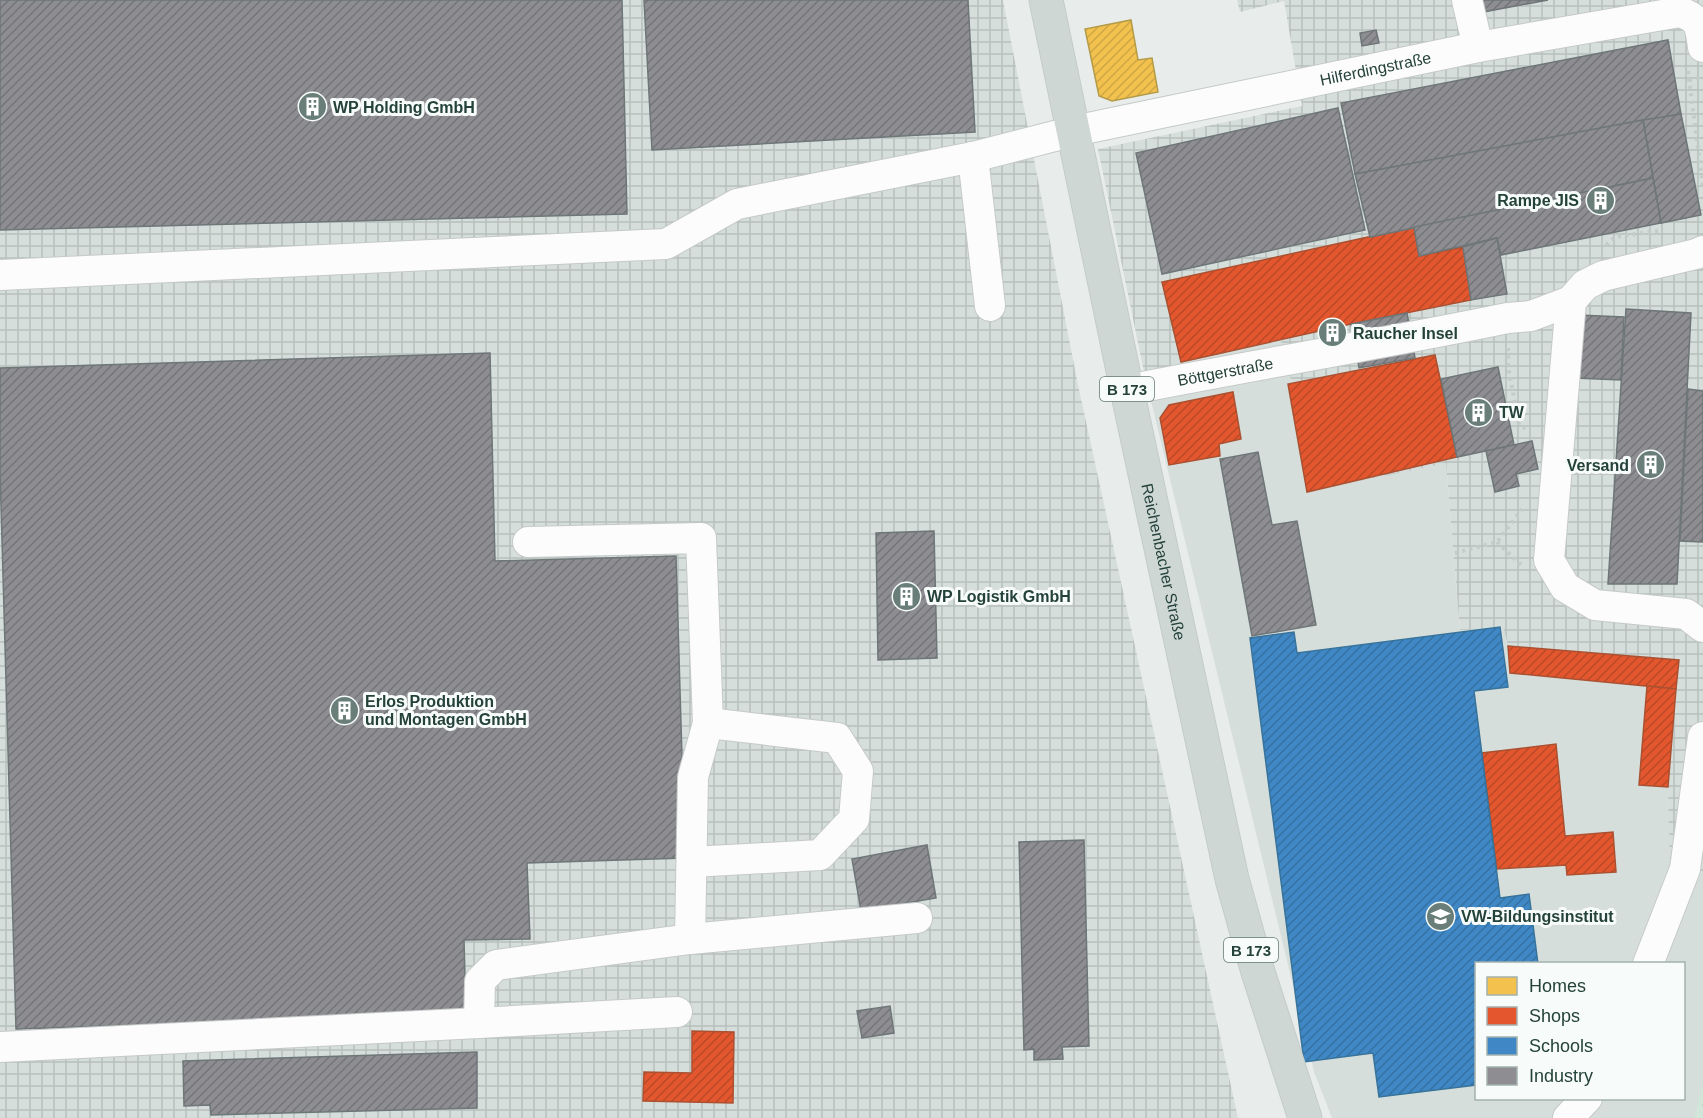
<svg xmlns="http://www.w3.org/2000/svg" width="1703" height="1118" font-family="Arial,sans-serif">
<defs>
<pattern id="industrial-grid" width="8" height="8" patternUnits="userSpaceOnUse" patternTransform="scale(1.5)"><rect width="8" height="8" fill="#d6dedb"/><path d="M0 4h8M4 0v8" fill="none" stroke="#b8c0bd"/></pattern>
<pattern id="forest-firs" width="22" height="20" patternUnits="userSpaceOnUse" patternTransform="scale(1.5)"><rect width="22" height="20" fill="#d1e6d8"/><path d="M5 1l3.5 6h-7zM16 11l3.5 6h-7z" fill="#b3c6ba"/></pattern>
<pattern id="homes-hatch" width="6" height="6" patternUnits="userSpaceOnUse" patternTransform="scale(1.5)"><rect width="6" height="6" fill="#f2c14e"/><path d="M-1 1l2-2M0 6l6-6M5 7l2-2" fill="none" stroke="#cfa745"/></pattern>
<pattern id="shops-hatch" width="6" height="6" patternUnits="userSpaceOnUse" patternTransform="scale(1.5)"><rect width="6" height="6" fill="#e4572e"/><path d="M-1 1l2-2M0 6l6-6M5 7l2-2" fill="none" stroke="#b94a28"/></pattern>
<pattern id="schools-hatch" width="6" height="6" patternUnits="userSpaceOnUse" patternTransform="scale(1.5)"><rect width="6" height="6" fill="#3f88c5"/><path d="M-1 1l2-2M0 6l6-6M5 7l2-2" fill="none" stroke="#3571a1"/></pattern>
<pattern id="industry-hatch" width="6" height="6" patternUnits="userSpaceOnUse" patternTransform="scale(1.5)"><rect width="6" height="6" fill="#8d8d92"/><path d="M-1 1l2-2M0 6l6-6M5 7l2-2" fill="none" stroke="#737578"/></pattern>
</defs>
<rect width="100%" height="100%" fill="#e8edeb"/>
<!-- built -->
<path fill="#d6dedb" fill-rule="evenodd" d="M1282,339l10,44 -4,1 19,108 139,-30 14,168 44,-1 175,31 -11,127 3,82 32,4v245h-371l-18,-46 -170,-700zM1476,964h208v134h-208z"/>
<!-- industrial -->
<g fill="url(#industrial-grid)">
<polygon points="0,0 1003,0 1078,385 1238,1118 0,1118"/>
<polygon points="1237,0 1703,0 1703,873 1670,869 1668,787 1679,660 1508,646 1504,629 1460,630 1446,463 1307,492 1288,384 1292,383 1281,340 1144,372 1098,149 1302,106 1284,1 1240,12"/>
</g>
<!-- forest -->
<polygon fill="url(#forest-firs)" points="1703,1084 1703,1118 1694,1118"/>
<!-- homes -->
<polygon fill="url(#homes-hatch)" stroke="#b49b48" stroke-width="1.5" points="1131,20 1138,60 1152,58 1158,92 1112,101 1099,96 1085,29"/>
<!-- shops -->
<g fill="url(#shops-hatch)" stroke="#aa5132" stroke-width="1.5">
<polygon points="1414,227 1419,256 1463,247 1471,300 1351,324 1181,362 1162,282"/>
<polygon points="1435,355 1457,457 1307,492 1288,384"/>
<polygon points="1233,392 1241,439 1219,444 1220,456 1169,465 1160,418 1169,405"/>
<polygon points="1508,646 1679,660 1676,689 1510,673"/>
<polygon points="1647,686 1676,689 1668,787 1639,785"/>
<polygon points="1556,744 1565,836 1613,832 1616,872 1567,875 1566,865 1497,869 1482,753"/>
<polygon points="692,1031 734,1032 733,1103 643,1101 644,1072 692,1073"/>
</g>
<!-- schools -->
<polygon fill="url(#schools-hatch)" stroke="#37739b" stroke-width="1.5" points="1500,627 1508,687 1474,691 1500,898 1529,894 1538,964 1476,964 1476,1085 1379,1097 1373,1053 1304,1062 1250,638 1294,632 1297,653"/>
<!-- industry -->
<g fill="url(#industry-hatch)" stroke="#6e7678" stroke-width="1.5">
<polygon points="0,0 622,0 627,214 0,230"/>
<polygon points="644,0 968,0 975,132 652,150"/>
<polygon points="1481,0 1548,0 1483,12"/>
<polygon points="1376,30 1379,43 1362,46 1360,33"/>
<polygon points="1668,40 1681,114 1355,174 1341,103"/>
<polygon points="1338,108 1365,230 1162,274 1136,153"/>
<polygon points="1681,114 1701,215 1661,223 1643,120"/>
<polygon points="1643,120 1653,178 1370,237 1355,174"/>
<polygon points="1653,178 1661,223 1501,255 1497,238 1419,256 1414,227"/>
<polygon points="1497,238 1507,294 1471,300 1463,247"/>
<polygon points="1626,309 1691,313 1677,584 1608,584"/>
<polygon points="1407,313 1415,358 1359,368 1351,324"/>
<polygon points="1578,315 1624,317 1621,380 1575,378"/>
<polygon points="1338,329 1339,335 1326,338 1325,331"/>
<polygon points="490,353 495,561 676,556 685,858 527,863 530,939 464,940 466,1015 16,1029 0,471 0,368"/>
<polygon points="1498,367 1514,445 1457,457 1441,379"/>
<polygon points="1688,389 1703,391 1703,542 1680,541"/>
<polygon points="1532,441 1538,469 1516,474 1519,486 1495,492 1486,451"/>
<polygon points="1258,452 1272,525 1297,521 1316,625 1252,636 1220,459"/>
<polygon points="934,531 937,658 878,660 876,533"/>
<polygon points="1084,840 1089,1046 1062,1047 1063,1059 1034,1060 1034,1049 1024,1050 1019,842"/>
<polygon points="927,845 936,898 861,911 852,859"/>
<polygon points="890,1006 894,1033 862,1038 857,1011"/>
<polygon points="477,1052 477,1108 211,1115 210,1105 184,1106 183,1061"/>
</g>
<g fill="none" stroke-linecap="round" stroke-linejoin="round">
<defs>
<g id="minor">
<polyline points="1467,0 1478,47"/>
<polyline points="973,157 990,306"/>
<polyline points="1703,251 1696,254 1603,276 1585,285 1571,301 1549,560 1565,587 1595,605 1686,614 1703,627"/>
<path id="s1" d="M0,275l666,-31 71,-40 236,-47 101,-26 404,-84 202,-35c21,7 20,15 23,35"/>
<path id="s2" d="M1127,390c127,-25 254,-46 381,-72l23,-2 40,-15"/>
<polyline points="528,542 701,538 708,723 693,777 690,939"/>
<polyline points="692,862 820,855 854,819 858,771 837,738 708,723"/>
<polyline points="1648,964 1685,869 1703,737"/>
<polyline points="479,1023 480,981 496,965 690,939 917,918"/>
<polyline points="0,1047 479,1023 677,1012"/>
<polyline points="1568,1118 1587,1098"/>
</g>
<g id="major">
<path id="s3" d="M1046,0l81,390 105,489 26,93 47,146"/>
</g>
</defs>
<!-- minor casing -->
<use href="#minor" stroke="#c5cac8" stroke-width="32"/>
<!-- major casing -->
<use href="#major" stroke="#c3ccc9" stroke-width="35"/>
<!-- path -->
<g stroke="#c3ccca" stroke-width="4" stroke-dasharray="3 4.5" stroke-linecap="butt">
<polyline points="1688,71 1703,187"/>
<polyline points="1689,80 1703,77"/>
<polyline points="1606,245 1615,237 1658,231"/>
<polyline points="1508,348 1508,366 1519,425 1530,431"/>
<polyline points="1497,542 1521,565"/>
<polyline points="1455,553 1497,542 1522,509"/>
</g>
<!-- minor -->
<use href="#minor" stroke="#fcfcfc" stroke-width="30"/>
<!-- major -->
<use href="#major" stroke="#cfd7d5" stroke-width="33"/>
</g>
<!-- icons -->
<defs>
<symbol id="building-disc" viewBox="-11 -11 22 22"><circle r="9.5" fill="#697e78" stroke="#f7fbf9"/><path d="M-4-6H4V6H1V3H-1V6H-4ZM-2.5-4.3h1.7v1.8h-1.7ZM.8-4.3h1.7v1.8H.8ZM-2.5-1h1.7V.8h-1.7ZM.8-1h1.7V.8H.8Z" fill="#fff"/></symbol>
<symbol id="school-disc" viewBox="-11 -11 22 22"><circle r="9.5" fill="#697e78" stroke="#f7fbf9"/><path d="M0-5L7-2L0 1L-7-2ZM-4 1L0 2.5L4 1V4Q0 6-4 4Z" fill="#fff"/></symbol>
</defs>
<g fill-rule="evenodd">
<use href="#building-disc" x="296" y="90" width="33" height="33"/>
<use href="#building-disc" x="1584" y="184" width="33" height="33"/>
<use href="#building-disc" x="1316" y="316" width="33" height="33"/>
<use href="#building-disc" x="1462" y="396" width="33" height="33"/>
<use href="#building-disc" x="1634" y="448" width="33" height="33"/>
<use href="#building-disc" x="890" y="580" width="33" height="33"/>
<use href="#building-disc" x="328" y="694" width="33" height="33"/>
<use href="#school-disc" x="1424" y="900" width="33" height="33"/>
</g>
<g text-anchor="middle" dominant-baseline="central" stroke-width="6" stroke-linejoin="round" paint-order="stroke">
<!-- shield labels -->
<g fill="#f7fbf9" stroke="#637a73" stroke-width="1.5">
<rect x="1100" y="377" width="54" height="24" rx="4.5"/>
<rect x="1224" y="938" width="54" height="24" rx="4.5"/>
</g>
<g font-size="15" font-weight="bold" fill="#24423a">
<text x="1127" y="389">B 173</text>
<text x="1251" y="950">B 173</text>
</g>
<!-- street labels -->
<g font-size="16" fill="#24423a" stroke="#f7fbf9">
<text stroke="none"><textPath href="#s1" startOffset="1401">Hilferdingstraße</textPath></text>
<text stroke="none"><textPath href="#s2" startOffset="100">Böttgerstraße</textPath></text>
<text stroke="none"><textPath href="#s3" startOffset="574">Reichenbacher Straße</textPath></text>
</g>
<!-- poi labels -->
<g font-size="16" font-weight="bold" fill="#24423a" stroke="#f7fbf9" text-anchor="start">
<text x="333" y="107">WP Holding GmbH</text>
<text x="1579" y="200" text-anchor="end">Rampe JIS</text>
<text x="1353" y="333">Raucher Insel</text>
<text x="1499" y="412">TW</text>
<text x="1629" y="465" text-anchor="end">Versand</text>
<text x="927" y="596">WP Logistik GmbH</text>
<text x="365" y="701">Erlos Produktion<tspan x="365" dy="18">und Montagen GmbH</tspan></text>
<text x="1461" y="916">VW-Bildungsinstitut</text>
</g>
</g>
<!-- legend -->
<rect x="1475" y="962" width="210" height="138" fill="#f7fbf9" stroke="#a3b1ad" stroke-width="1.5"/>
<rect x="1487" y="977" width="30" height="18" fill="#f2c14e" stroke="#a3b1ad" stroke-width="1.5"/>
<text x="1529" y="992" font-size="18" fill="#24423a">Homes</text>
<rect x="1487" y="1007" width="30" height="18" fill="#e4572e" stroke="#a3b1ad" stroke-width="1.5"/>
<text x="1529" y="1022" font-size="18" fill="#24423a">Shops</text>
<rect x="1487" y="1037" width="30" height="18" fill="#3f88c5" stroke="#a3b1ad" stroke-width="1.5"/>
<text x="1529" y="1052" font-size="18" fill="#24423a">Schools</text>
<rect x="1487" y="1067" width="30" height="18" fill="#8d8d92" stroke="#a3b1ad" stroke-width="1.5"/>
<text x="1529" y="1082" font-size="18" fill="#24423a">Industry</text>
</svg>
